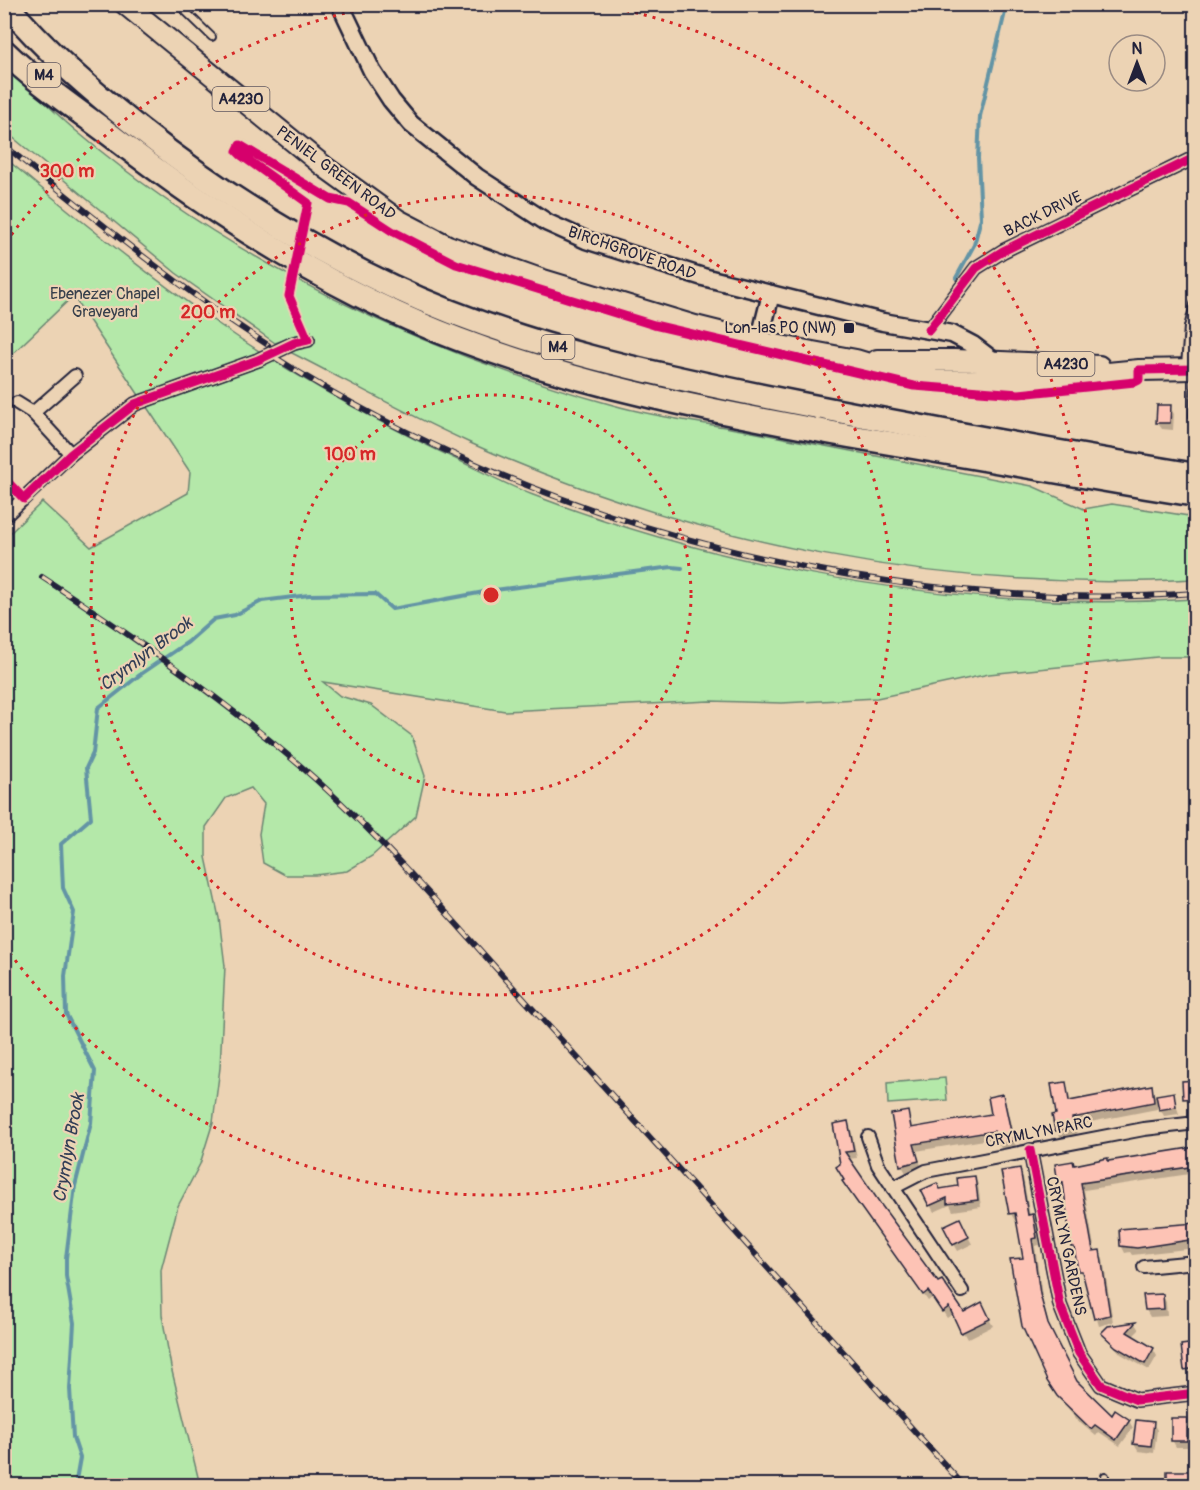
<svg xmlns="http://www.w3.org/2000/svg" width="1200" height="1490" font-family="Pangolin,sans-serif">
<rect width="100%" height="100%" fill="#ecd3b4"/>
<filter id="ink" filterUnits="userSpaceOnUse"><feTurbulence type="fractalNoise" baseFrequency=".0167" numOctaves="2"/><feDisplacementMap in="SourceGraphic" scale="12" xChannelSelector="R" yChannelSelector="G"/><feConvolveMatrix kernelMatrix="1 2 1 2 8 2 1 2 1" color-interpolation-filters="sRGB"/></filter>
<g filter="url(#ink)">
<!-- green -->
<g fill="#b4e8a9" stroke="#6b8572" stroke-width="1.5">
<path d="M4,63c24,22 46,46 71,67 155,131 343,221 538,275 45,13 93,18 139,27 93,18 187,36 280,54l52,23 28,-5 83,13v62c-248,15 -500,-35 -727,-137 -60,-27 -119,-60 -178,-90l23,-7 -2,-14 -36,12 -99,-70 -171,-142z"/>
<path d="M5,158c68,57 138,114 212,165 76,53 160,99 245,139 23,11 47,24 71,33 207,79 441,118 662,104v58h-38l-168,17 -112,24 -95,5 -72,-2 -205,10 -182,-29 17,14 31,9 41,31 13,40 -9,40 -44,40 -25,15 -32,4h-30l-22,-12 -4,-29 5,-30 -13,-16 -25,10 -20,29v30l13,61 6,48 -5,102 -7,54 -13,42 -22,42 -17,64 1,45 9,52 29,118h-195v-947l37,-36 49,45 97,-54 2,-21 -117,-176 -68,65z"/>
<polygon points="945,1078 947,1100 888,1104 887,1083"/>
</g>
<!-- shadow -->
<g fill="#0003">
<polygon points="1170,407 1174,414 1173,430 1162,429 1157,422"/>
<polygon points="1196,1082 1196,1105 1189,1105 1185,1098"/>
<polygon points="1066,1084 1071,1102 1151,1087 1155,1096 1173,1094 1179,1114 1164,1116 1157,1103 1157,1109 1075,1125 1077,1135 1060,1138 1054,1116 1058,1116"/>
<polygon points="1002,1096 1006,1103 1016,1148 1002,1151 997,1138 916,1151 922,1168 906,1173 902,1166 892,1115 908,1113 913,1129 993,1115"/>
<polygon points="847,1122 851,1129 857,1158 848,1159 938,1284 964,1313 981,1304 993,1326 967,1339 953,1314 947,1318 933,1297 928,1301 848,1188 842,1165"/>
<polygon points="1196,1149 1196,1173 1084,1190 1095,1252 1099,1252 1103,1259 1113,1322 1099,1326 1085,1278 1079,1271 1070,1230 1065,1189 1060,1183 1074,1166"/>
<polygon points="1019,1170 1023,1177 1030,1216 1032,1215 1036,1222 1040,1245 1035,1246 1043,1303 1051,1333 1076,1383 1112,1417 1129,1421 1133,1428 1120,1446 1099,1432 1096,1436 1079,1422 1053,1389 1018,1220 1015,1221 1011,1214 1003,1172"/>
<polygon points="974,1177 978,1184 981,1207 953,1211 950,1205 934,1212 930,1205 940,1190 960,1187"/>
<polygon points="1194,1219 1196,1219 1196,1248 1132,1255 1130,1252 1125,1253 1121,1245 1194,1224"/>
<polygon points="963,1227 972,1244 958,1251 954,1244"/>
<polygon points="1162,1295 1166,1302 1167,1316 1150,1317 1146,1310 1145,1297"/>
<polygon points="1135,1324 1139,1330 1132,1337 1153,1349 1157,1356 1149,1370 1121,1354 1103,1333 1109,1327"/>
<polygon points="1196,1345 1196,1376 1190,1376 1186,1369"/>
<polygon points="1186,1420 1190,1427 1190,1447 1176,1447 1172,1440"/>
<polygon points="1153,1423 1157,1430 1154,1453 1138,1451 1134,1444"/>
</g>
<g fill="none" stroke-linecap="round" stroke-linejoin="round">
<!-- stream -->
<g stroke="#6494a5" stroke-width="4">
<polyline points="956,278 974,245 981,218 978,158 980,116 1007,4"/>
<polyline points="75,1486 80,1458 73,1437 70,1389 74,1323 66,1276 66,1258 75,1186 91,1123 95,1071 66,1014 65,976 74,912 63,888 61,844 91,818 86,768 93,753 98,708 141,674 188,642 214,619 235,615 262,601 309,595 375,594 392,609 495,590 672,567 682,568"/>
</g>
</g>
<!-- building -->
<g fill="#fdc3b5" stroke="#22223b" stroke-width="1.5">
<polygon points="1157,405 1171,405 1170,423 1156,423"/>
<polygon points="1196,1080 1196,1098 1183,1099 1182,1081"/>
<polygon points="1066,1082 1069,1101 1152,1085 1154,1102 1072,1118 1074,1128 1055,1131 1052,1115 1056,1114 1051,1084"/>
<polygon points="1174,1092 1176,1107 1159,1110 1156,1095"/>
<polygon points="1003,1094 1013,1141 997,1144 994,1131 914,1144 919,1161 900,1166 891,1114 908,1111 911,1128 991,1114 988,1097"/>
<polygon points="848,1121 854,1151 845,1152 882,1206 938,1282 942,1280 964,1312 982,1302 990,1319 961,1333 949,1307 942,1312 928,1291 923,1295 842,1181 844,1180 836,1167 840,1164 833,1124"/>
<polygon points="1196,1147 1196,1166 1081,1183 1093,1251 1100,1250 1110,1315 1094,1319 1082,1271 1078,1271 1074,1247 1071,1247 1063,1182 1058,1183 1055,1164 1073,1161 1074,1165 1108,1158 1108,1161"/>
<polygon points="1020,1168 1028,1215 1033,1214 1037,1238 1032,1239 1040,1294 1048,1324 1077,1381 1112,1415 1115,1410 1130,1420 1116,1440 1095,1425 1091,1429 1057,1396 1047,1381 1022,1326 1010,1259 1023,1258 1015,1213 1009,1214 1001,1171"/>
<polygon points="975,1176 978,1200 947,1204 947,1198 929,1206 921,1190 937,1183 940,1189 958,1186 957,1178"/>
<polygon points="960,1218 969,1237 953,1245 943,1226"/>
<polygon points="1196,1223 1196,1239 1137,1248 1120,1246 1119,1229"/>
<polygon points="1163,1294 1164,1309 1145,1310 1143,1295"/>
<polygon points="1136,1322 1127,1332 1154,1348 1145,1364 1116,1347 1101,1333 1108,1326"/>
<polygon points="1196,1343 1196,1368 1184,1370 1181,1345"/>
<rect x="1171" y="1418" width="16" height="23"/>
<polygon points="1136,1420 1154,1422 1151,1446 1133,1444"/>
<rect x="1167" y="1471" width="29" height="14"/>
</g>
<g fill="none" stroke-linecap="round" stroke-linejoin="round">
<defs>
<g id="lane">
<polyline points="178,4 212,37"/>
<polyline points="1185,366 1188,327 1196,297"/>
<polyline points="1193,416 1195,373"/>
<polyline points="4,478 24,499"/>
<polyline points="1105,1476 1105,1486"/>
<polyline points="1147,1486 1147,1485"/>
</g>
<g id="street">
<polyline points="929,330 976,268 1003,251 1196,157"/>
<polyline points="17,403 33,413 71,454"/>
<polyline points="33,413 75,376"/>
<polyline points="4,517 71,454 135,404 258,360 294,343 308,340"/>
<polyline points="868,1137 878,1165 962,1291"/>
<polyline points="1030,1150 1060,1305 1079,1353 1101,1385 1137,1400 1196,1393"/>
<polyline points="893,1188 926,1171 1144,1129 1196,1123"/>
<polyline points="1144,1267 1196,1262"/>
</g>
<g id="secondary">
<polyline points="340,4 372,71 391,100 411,124 477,177 548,223 586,240 703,277 883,322 952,334 973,345 994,361"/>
<polyline points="759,342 771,294"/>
</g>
<g id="primary">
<polyline points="125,4 326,168 398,220 448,246 540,279 695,326 759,342 856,360 902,374 935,380 1026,381 1139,370 1196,369"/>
<polyline points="877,360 954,360 1099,366"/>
</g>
<g id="highway">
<path d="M6,4c39,47 87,88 135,126 77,61 161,114 250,156 131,62 275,91 416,119 129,25 259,49 389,70"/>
<path d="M4,51c34,33 75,60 113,89 104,80 217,152 341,199 126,48 259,73 391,97 115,20 231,40 347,59"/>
</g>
</defs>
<!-- lane casing -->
<use href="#lane" stroke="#22223b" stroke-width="10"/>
<!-- street casing -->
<use href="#street" stroke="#22223b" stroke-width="16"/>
<!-- secondary casing -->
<use href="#secondary" stroke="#22223b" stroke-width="21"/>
<!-- primary casing -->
<use href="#primary" stroke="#22223b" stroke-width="24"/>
<!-- highway casing -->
<use href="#highway" stroke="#22223b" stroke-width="27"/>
<!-- lane -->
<use href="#lane" stroke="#ecd3b4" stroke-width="6"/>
<!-- street -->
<use href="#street" stroke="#ecd3b4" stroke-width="12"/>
<!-- secondary -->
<use href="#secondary" stroke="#ecd3b4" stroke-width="16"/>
<!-- primary -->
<use href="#primary" stroke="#ecd3b4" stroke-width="20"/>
<!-- highway -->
<use href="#highway" stroke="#ecd3b4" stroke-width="22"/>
<defs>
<g id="rail">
<path d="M4,145c85,69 172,141 264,200"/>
<path d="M276,358c263,168 608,258 920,235"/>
<path d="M42,577c86,56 170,114 248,180 88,74 163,164 240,249 146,158 289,320 434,480"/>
</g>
</defs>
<!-- rail casing -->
<use href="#rail" stroke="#22223b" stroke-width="6"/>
<!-- rail -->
<use href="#rail" stroke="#ecd3b4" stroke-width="4" stroke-dasharray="11" stroke-linecap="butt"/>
<defs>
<g id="cycleway">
<polyline points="929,330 976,268 1003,251 1196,157"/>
<polyline points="4,478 24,499 71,454 135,404 258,360 294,343 308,340 289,296 308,203 241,155 237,151 240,145 330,199 349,203 392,231 456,264 654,325 914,386 1019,394 1135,382 1139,380 1139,370 1196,369"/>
<polyline points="1030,1150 1060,1305 1079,1353 1101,1385 1137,1400 1196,1393"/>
</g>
</defs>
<!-- cycleway casing -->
<use href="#cycleway" stroke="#ecd3b4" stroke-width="13"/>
<!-- cycleway -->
<use href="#cycleway" stroke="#d6006c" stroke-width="9"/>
</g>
</g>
<!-- distance rings -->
<g fill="none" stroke="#d62828" stroke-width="3" stroke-dasharray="3 6">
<circle cx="491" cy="595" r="200"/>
<circle cx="491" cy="595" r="400"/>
<path d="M6 242A600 600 0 0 1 382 5M600 5A600 600 0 1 1 6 948"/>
</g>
<!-- markers -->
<rect fill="#22223b" stroke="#ecd3b4" stroke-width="2" x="843" y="322" width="12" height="12" rx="3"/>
<g text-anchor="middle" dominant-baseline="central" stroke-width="4.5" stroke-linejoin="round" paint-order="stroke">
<!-- shield labels -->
<g fill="#ecd3b4" stroke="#5f575f" stroke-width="1.5">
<rect x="27.5" y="63" width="33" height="24" rx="4.5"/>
<rect x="212.5" y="87" width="57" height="24" rx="4.5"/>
<rect x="541.5" y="335" width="33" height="24" rx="4.5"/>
<rect x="1037.5" y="352" width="57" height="24" rx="4.5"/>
</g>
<g font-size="15" font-weight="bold" fill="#22223b">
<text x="44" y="75">M4</text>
<text x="241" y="99">A4230</text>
<text x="558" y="347">M4</text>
<text x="1066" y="364">A4230</text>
</g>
<!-- street labels -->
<g font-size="16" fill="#22223b" stroke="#ecd3b4">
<text transform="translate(336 173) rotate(37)">PENIEL GREEN ROAD</text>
<text transform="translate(1043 214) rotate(-26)">BACK DRIVE</text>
<text transform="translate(632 253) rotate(19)">BIRCHGROVE ROAD</text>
<text transform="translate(1039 1132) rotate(-11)">CRYMLYN PARC</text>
<text transform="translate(1066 1246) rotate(78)">CRYMLYN GARDENS</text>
</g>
<!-- park labels -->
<g font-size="16" fill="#38404c" stroke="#ecd3b4">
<text x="105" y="294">Ebenezer Chapel<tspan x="105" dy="18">Graveyard</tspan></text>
</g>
<!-- poi labels -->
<g font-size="16" fill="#22223b" stroke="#ecd3b4" text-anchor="end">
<text x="837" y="328">Lon-las PO (NW)</text>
</g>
<!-- water labels -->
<g font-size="18" font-style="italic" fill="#323e56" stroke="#ecd3b4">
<text transform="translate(146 654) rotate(-37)">Crymlyn Brook</text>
<text transform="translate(69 1148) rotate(-80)">Crymlyn Brook</text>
</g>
</g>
<circle cx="491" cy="595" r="9" fill="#d62828" stroke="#ecd3b4" stroke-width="3"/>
<g font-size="18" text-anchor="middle" font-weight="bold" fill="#d62828" stroke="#ecd3b4" stroke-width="4.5" stroke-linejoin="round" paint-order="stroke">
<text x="67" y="177">300 m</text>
<text x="208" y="318">200 m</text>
<text x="350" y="460">100 m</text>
</g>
<!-- margin -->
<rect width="1200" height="1490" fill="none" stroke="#ecd3b4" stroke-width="24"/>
<rect x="12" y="12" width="1176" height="1466" fill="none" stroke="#22223b" stroke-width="2" filter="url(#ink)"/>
<!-- north arrow -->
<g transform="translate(1137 63)"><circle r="28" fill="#ecd3b4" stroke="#9b8c84" stroke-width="1.5"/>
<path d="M0-4.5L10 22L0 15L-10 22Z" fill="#22223b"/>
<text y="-9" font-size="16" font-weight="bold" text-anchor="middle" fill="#22223b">N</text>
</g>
</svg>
